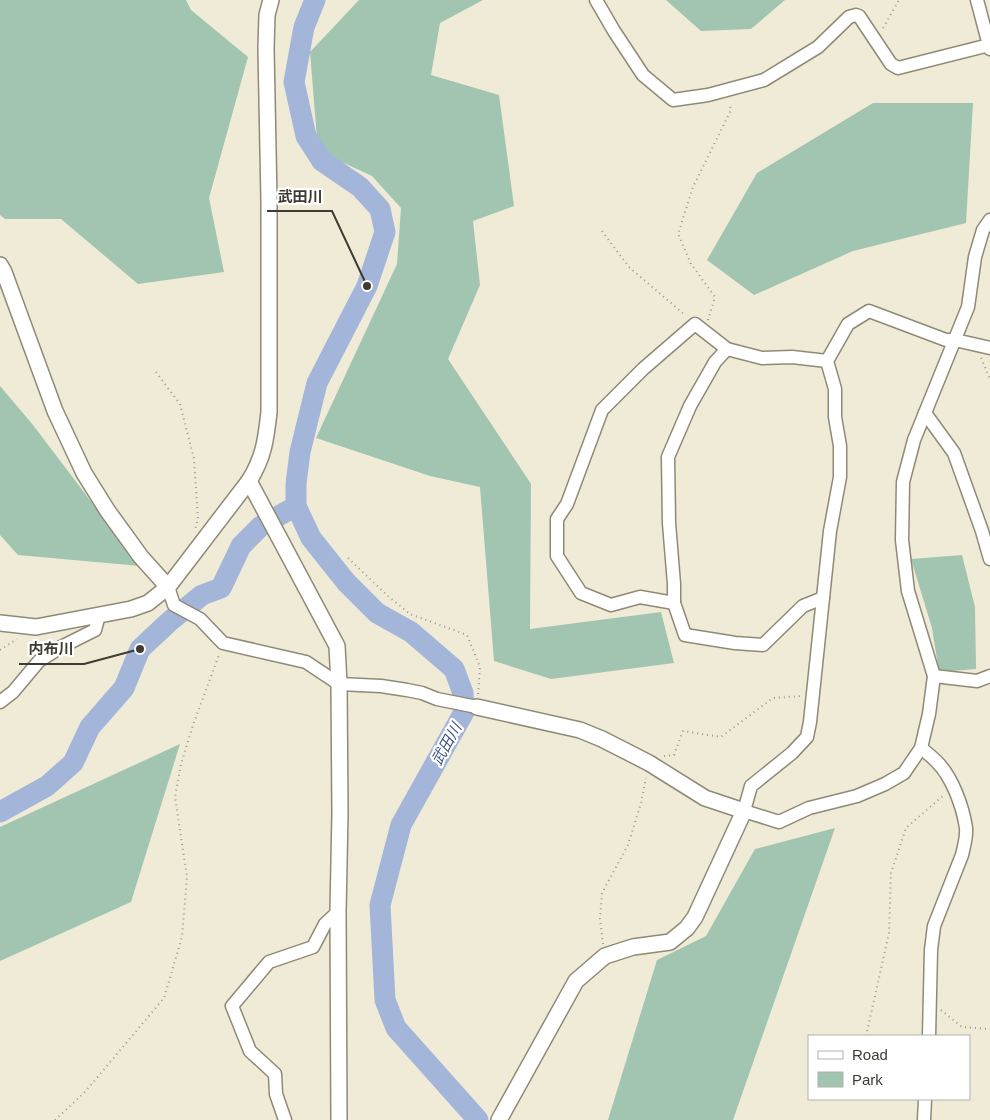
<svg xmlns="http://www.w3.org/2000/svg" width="990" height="1120" font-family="Helvetica,'Noto Sans JP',sans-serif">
<rect width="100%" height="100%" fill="#f0ebd6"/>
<!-- green -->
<g fill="#a1c5b1">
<polygon points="0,0 186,0 191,10 248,57 209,198 224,272 138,284 61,219 5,219 0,215"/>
<polygon points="359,0 483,0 440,23 431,75 499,95 514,206 473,221 480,285 448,359 531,484 530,629 661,612 674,663 551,679 494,661 480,487 430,476 316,438 397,264 401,208 372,176 318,151 310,52"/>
<polygon points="666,0 785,0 751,29 701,31"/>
<polygon points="873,103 973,103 966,223 853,251 754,295 707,260 757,173"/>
<polygon points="0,386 33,425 140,566 18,555 0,535"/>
<polygon points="962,555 975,607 976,669 939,672 932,628 911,559"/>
<polygon points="180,744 131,902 0,961 0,827"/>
<polygon points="835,828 733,1120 608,1120 657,960 706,936 755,849"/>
</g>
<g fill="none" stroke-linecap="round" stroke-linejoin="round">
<!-- river -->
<g stroke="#a3b6d9" stroke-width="21">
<polyline points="315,0 304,27 294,82 306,136 322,161 360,187 380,209 385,232 367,286 317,383 300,452 296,484 296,506 311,538 346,582 377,613 411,632 454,669 463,693 464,712 401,825 380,905 385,1000 396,1028 478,1120"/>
<polyline points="0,812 47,786 73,763 90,727 124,688 140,649 170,621 202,595 221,588 241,546 261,526 296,506"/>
</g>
<defs>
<g id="minor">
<polyline points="596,0 614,31 643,75 673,100 708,95 764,80 818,47 849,17 856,15 859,16 891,64 898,68 989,45"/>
<polyline points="977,0 990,49"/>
<polyline points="990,220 983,230 975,257 968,307 914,440 903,482 902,540 908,591 934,676 929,714 921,748 904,773 885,784 857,796 809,808 779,822 744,811 751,786 792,753 807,737 810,722 830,531 840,477 840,446 835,417 835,389 827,361 848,324 869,311 946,340 955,340 990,348"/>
<polyline points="925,413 954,453 982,531 990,559"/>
<polyline points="168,587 174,605 200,619 223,643 306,662 339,684 381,686 407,690 422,693 437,699 477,707"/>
<polyline points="823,598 803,606 763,645 735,643 685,635 674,603 640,597 611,605 581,593 557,556 557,519 567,504 602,410 643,369 695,324 727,349 762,358 792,357 827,361"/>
<polyline points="674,603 674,584 669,523 668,457 690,406 715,362 727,349"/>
<polyline points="934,676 977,681 990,676"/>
<polyline points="0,702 13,692 39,661 61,647 95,630 99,615"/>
<path d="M921,748c5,4 10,8 15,13 16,15 27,46 30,67 1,9 -2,18 -4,27l-28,71 -3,24 -2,86"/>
<polyline points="285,1120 276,1094 275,1074 250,1051 232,1006 269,962 313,947 325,924 338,912"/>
<polyline points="924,1120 925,1099"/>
</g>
<g id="tertiary">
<polyline points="0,265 4,272 55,411 84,473 107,510 141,557 168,587"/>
<polyline points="249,481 337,646 339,684 340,813 338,912 339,1120"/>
<path d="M0,623l36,4 95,-18 17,-6 20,-16 81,-106c15,-24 17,-42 20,-69v-211l-3,-153 1,-33 4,-15"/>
<polyline points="477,707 580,730 602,739 649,763 705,798 744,811 695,917 687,928 670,942 633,947 605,956 576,981 499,1120"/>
</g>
</defs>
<!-- minor casing -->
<use href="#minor" stroke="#8f8a77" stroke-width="15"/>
<!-- tertiary casing -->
<use href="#tertiary" stroke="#8f8a77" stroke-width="18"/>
<!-- path -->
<g stroke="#9c9889" stroke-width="2" stroke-dasharray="1 4" stroke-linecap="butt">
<polyline points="883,28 899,0"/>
<polyline points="602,231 629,267 686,316"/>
<polyline points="708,320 715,297 691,264 678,234 693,187 731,110 729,103"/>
<polyline points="981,358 990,379"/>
<polyline points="156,372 180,404 194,459 198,519 195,530"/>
<polyline points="348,558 389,597 410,614 467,635 480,667 478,695"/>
<polyline points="0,650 17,639"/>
<polyline points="664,756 674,755 683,731 721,737 773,698 801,696"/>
<polyline points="603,944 600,919 602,893 628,845 641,803 646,778"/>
<polyline points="941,1010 962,1027 990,1029"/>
<polyline points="866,1036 889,933 891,873 906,828 944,795"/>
<polyline points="55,1120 85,1092 164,998 182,937 187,877 175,797 181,764 193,725 219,655"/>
</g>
<!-- minor -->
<use href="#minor" stroke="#fff" stroke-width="12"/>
<!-- tertiary -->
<use href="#tertiary" stroke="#fff" stroke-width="15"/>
</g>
<g text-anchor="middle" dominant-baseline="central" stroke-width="4.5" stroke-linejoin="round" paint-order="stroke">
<!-- water labels -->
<g font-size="15" font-style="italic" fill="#3b5383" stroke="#fff">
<text transform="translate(446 744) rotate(-61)">武田川</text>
</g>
</g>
<!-- callouts -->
<path fill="none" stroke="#3d3b33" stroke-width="2" d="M367 286L332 211H267M140 649L84 664H19"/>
<g fill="#3d3b33" stroke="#fff" stroke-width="2">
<circle cx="367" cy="286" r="5"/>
<circle cx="140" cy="649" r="5"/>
</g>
<g font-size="15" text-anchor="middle" font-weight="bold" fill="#3d3b33" stroke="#fff" stroke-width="4.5" stroke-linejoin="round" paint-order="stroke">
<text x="300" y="202">武田川</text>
<text x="51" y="654">内布川</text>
</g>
<!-- legend -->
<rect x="808" y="1035" width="162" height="65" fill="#ffffff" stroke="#b1b1ad"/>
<rect x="818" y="1051" width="25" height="8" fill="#ffffff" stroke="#b1b1ad"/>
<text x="852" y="1060" font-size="15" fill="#3d3b33">Road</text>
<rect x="818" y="1072" width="25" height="15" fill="#a1c5b1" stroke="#b1b1ad"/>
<text x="852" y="1085" font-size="15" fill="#3d3b33">Park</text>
</svg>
